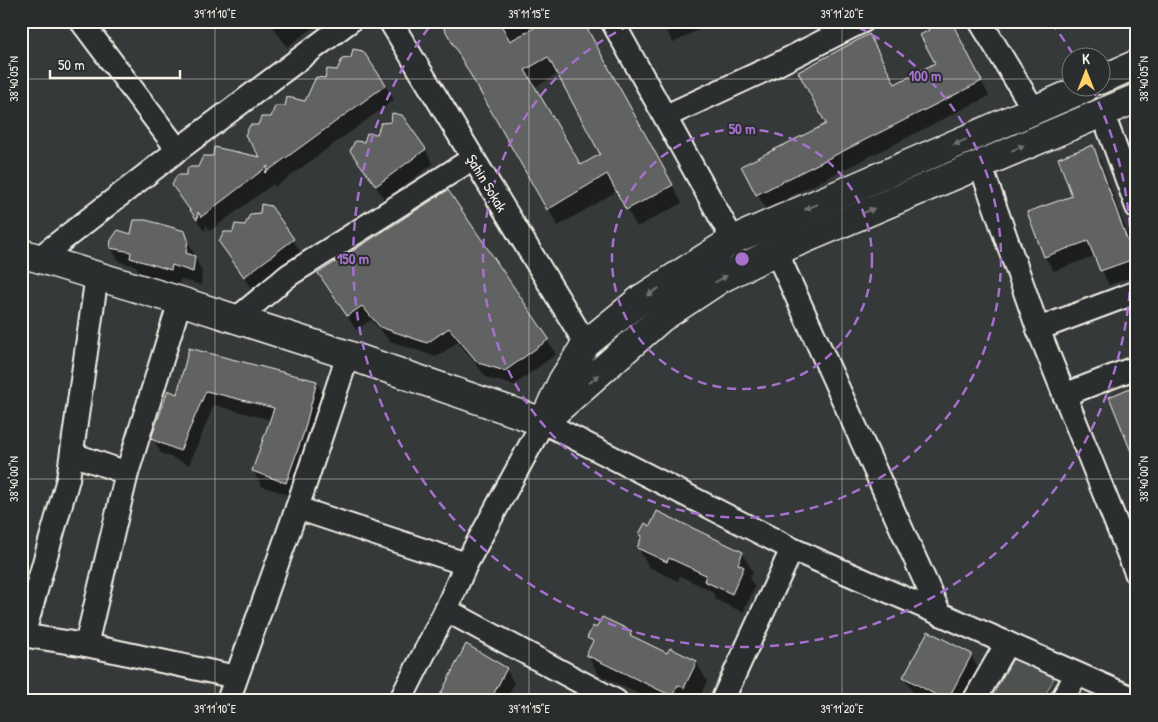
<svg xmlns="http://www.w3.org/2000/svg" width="1158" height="722" font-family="'Patrick Hand',sans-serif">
<rect width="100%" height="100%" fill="#363939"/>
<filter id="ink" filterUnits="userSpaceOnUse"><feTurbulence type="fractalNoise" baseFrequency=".02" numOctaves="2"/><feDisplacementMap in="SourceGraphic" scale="10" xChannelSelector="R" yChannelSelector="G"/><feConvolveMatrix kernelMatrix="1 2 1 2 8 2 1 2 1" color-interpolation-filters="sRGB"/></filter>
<g filter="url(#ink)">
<!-- green -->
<polygon fill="#4e514f" stroke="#a1a19c" points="1014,657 1054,678 1042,701 990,701"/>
<!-- shadow -->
<g fill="#0007" fill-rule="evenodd">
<polygon points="269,21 322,21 287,47"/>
<path d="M442,21h140l100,182 -45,24 -20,-36 -59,35zM558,74l44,80 -22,12 -46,-78z"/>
<polygon points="661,21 715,21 673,43"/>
<polygon points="935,21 950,21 989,96 766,209 757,194 828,125 936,64 931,31 936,24"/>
<polygon points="1112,21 1122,21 1115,25"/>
<polygon points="338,71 385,85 394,100 275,187 273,184 210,231 206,224 205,232 173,184 199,169 261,158 246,135 306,102 326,79"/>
<polygon points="377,135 425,149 433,164 385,200 352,151"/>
<polygon points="1092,146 1101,161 1137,260 1137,275 1109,285 1095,256 1054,271 1045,257 1029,213 1074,197"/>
<polygon points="448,191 556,354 514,385 487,378 458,342 436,357 390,341 371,320 356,330 320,273"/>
<polygon points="270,207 302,254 253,291 220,242"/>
<polygon points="184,232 202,272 201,285 180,279 179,284 140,273 136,266 120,262 111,248 132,235"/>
<polygon points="190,350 316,382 325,397 294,497 262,486 253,471 271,420 214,405 189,465 161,453 153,439 178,396"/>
<polygon points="651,527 742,553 753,572 750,579 755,587 743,612 716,600 712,591 680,576 678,581 649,567 638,548 643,538 640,534"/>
<polygon points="631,632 636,640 668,655 696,662 707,681 698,701 653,701 599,675 588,655 593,645 589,638"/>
<polygon points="971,655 979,670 963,701 929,701 913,692 904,677"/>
<polygon points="506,669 514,683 506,701 438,701"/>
<polygon points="251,693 284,701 249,701"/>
</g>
<!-- building -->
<g fill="#616362" stroke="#f4f1e8" fill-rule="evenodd">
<path d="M440,21h59l11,20 37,-20h36l90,164 -47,25 -19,-36 -60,36zM548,57l52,97 -19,11 -56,-95z"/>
<polygon points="939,21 951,21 982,81 756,195 741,166 826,124 798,72 869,34 895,84 935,63 920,35 929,30 928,27"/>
<polygon points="353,49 363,51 386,85 265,173 268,166 201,217 198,212 197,220 172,185 177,175 186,175 188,167 198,167 203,156 213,156 214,147 260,157 245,135 250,125 258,125 261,117 271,117 275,106 285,106 287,97 305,101 316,77 325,78 327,69 337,70 342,59 351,58"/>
<polygon points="392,113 402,115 426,149 376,186 350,151 355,141 364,142 367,133 377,134 381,123 391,122"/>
<polygon points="1093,145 1134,259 1100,271 1088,241 1044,257 1027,212 1072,196 1058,158"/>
<polygon points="448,190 549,339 505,371 478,363 449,328 427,343 380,327 362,306 347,316 318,273"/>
<polygon points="261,204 271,206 294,239 244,277 219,242 224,232 233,232 235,224 245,225 250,214 260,213"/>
<polygon points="134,220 146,220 185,231 188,240 186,253 195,256 193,272 172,265 171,270 130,258 131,252 110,248 111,240 118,230 131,234"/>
<polygon points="189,348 317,381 304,432 286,483 252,471 274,408 206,391 180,451 151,439 168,390 177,394"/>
<polygon points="1137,385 1137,463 1136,464 1109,397"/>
<polygon points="657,511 743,552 738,564 744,567 732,594 704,581 706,575 669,558 667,562 637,548 642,536 639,534 645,523 650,526"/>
<polygon points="602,617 632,631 630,635 667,653 670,648 697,661 684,688 678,685 672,696 586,655 593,641 587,638 593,626 596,628"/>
<polygon points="928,631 972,654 947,701 903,677"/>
<polygon points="466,644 507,668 490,701 437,701"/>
</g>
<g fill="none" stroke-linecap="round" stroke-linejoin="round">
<defs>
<g id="minor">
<polyline points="81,21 178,150"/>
<polyline points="390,21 586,344"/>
<polyline points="612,21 733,240"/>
<polyline points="980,21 1034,110"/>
<polyline points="1103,114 1137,207"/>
<polyline points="666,116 776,65 863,21"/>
<polyline points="980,164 1038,329 1137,575"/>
<polyline points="776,251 940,614"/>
<polyline points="39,258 178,150 350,21"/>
<polyline points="235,320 289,275 472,159"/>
<polyline points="1038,329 1137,292"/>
<polyline points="1064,395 1137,367"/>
<polyline points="72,454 127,473"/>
<polyline points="297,508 466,564"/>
<polyline points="446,610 616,701"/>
<polyline points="21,635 86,645 236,677"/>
<polyline points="23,636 68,479 97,275"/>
<polyline points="86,645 127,473 180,301"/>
<polyline points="228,701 297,508 348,355"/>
<polyline points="400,701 446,610 466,564 543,422 792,549 1137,700"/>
<polyline points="722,701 792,549"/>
<polyline points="974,701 1007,643"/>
<polyline points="1061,701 1077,674"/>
</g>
<g id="major">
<polyline points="1100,80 1137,64"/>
<polyline points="21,253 180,301 348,355 543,422"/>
<polyline points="547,414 563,380 586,344 641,299 733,240 1085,88"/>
<polyline points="543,422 661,318 720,279 776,251 1137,98"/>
</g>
</defs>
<!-- minor casing -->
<use href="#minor" stroke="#f4f1e8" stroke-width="26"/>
<!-- major casing -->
<use href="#major" stroke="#f4f1e8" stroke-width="31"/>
<!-- minor -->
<use href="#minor" stroke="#2a2d2e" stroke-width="22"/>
<!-- major -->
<use href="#major" stroke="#2a2d2e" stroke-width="28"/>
</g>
<!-- one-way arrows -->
<defs><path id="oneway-solid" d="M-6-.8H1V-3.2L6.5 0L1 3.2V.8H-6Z" transform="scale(1.25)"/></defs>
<g fill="#71726f">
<use href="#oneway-solid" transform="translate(960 142) rotate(157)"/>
<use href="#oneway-solid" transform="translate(1018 148) rotate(-22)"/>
<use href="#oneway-solid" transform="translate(811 207) rotate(157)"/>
<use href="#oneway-solid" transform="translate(868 211) rotate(-23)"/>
<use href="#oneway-solid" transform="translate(721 279) rotate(-30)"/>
<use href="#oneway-solid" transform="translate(653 292) rotate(147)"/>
<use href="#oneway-solid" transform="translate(594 379) rotate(-40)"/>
</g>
</g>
<!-- ticks -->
<path fill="none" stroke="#f4f1e8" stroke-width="1" stroke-opacity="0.45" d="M215,21v680M529,21v680M842,21v680M21,79h1049M1100,79h37M21,479h1116"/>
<!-- distance rings -->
<g fill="none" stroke="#a571cd" stroke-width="2.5" stroke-dasharray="9 6">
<circle cx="742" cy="259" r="130"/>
<path d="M845 21A259 259 0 1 1 639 21"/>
<path d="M1051 22A389 389 0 0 1 1074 56M1092 88A389 389 0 1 1 433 22"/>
</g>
<g text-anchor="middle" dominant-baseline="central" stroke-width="4" stroke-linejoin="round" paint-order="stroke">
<!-- street labels -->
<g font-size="15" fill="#f4f1e8" stroke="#2a2d2e">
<text transform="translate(487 183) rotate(59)">Şahin Sokak</text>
</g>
</g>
<circle cx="742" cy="259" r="8" fill="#a571cd" stroke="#2a2d2e" stroke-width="2.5"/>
<g font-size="15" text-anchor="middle" font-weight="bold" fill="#a571cd" stroke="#2a2d2e" stroke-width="4" stroke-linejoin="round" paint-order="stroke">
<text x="925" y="81">100 m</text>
<text x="742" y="134">50 m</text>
<text x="353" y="264">150 m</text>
</g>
<!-- margin -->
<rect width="1158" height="722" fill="none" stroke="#2a2d2e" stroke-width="55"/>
<!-- north arrow -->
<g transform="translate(1086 72)"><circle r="24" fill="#2a2d2e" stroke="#7b7b78"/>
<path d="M0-4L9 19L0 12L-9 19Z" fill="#ffd166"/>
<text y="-8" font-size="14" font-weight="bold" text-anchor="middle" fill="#f4f1e8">K</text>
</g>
<!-- scale -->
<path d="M50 70v8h130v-8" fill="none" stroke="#f4f1e8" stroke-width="2.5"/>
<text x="58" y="70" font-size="15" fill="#f4f1e8" stroke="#2a2d2e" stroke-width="4" paint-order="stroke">50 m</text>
<rect x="28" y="28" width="1102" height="666" fill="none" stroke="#f4f1e8" stroke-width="2"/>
<g font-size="12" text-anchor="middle" fill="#f4f1e8">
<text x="215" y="18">39°11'10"E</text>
<text x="529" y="18">39°11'15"E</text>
<text x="842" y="18">39°11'20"E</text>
<text transform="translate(14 79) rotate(-90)" y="4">38°40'05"N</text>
<text transform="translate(1144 79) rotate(-90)" y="4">38°40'05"N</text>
<text transform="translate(14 479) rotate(-90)" y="4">38°40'00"N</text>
<text transform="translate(1144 479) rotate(-90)" y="4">38°40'00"N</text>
<text x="215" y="713">39°11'10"E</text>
<text x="529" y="713">39°11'15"E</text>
<text x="842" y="713">39°11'20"E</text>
</g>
</svg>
